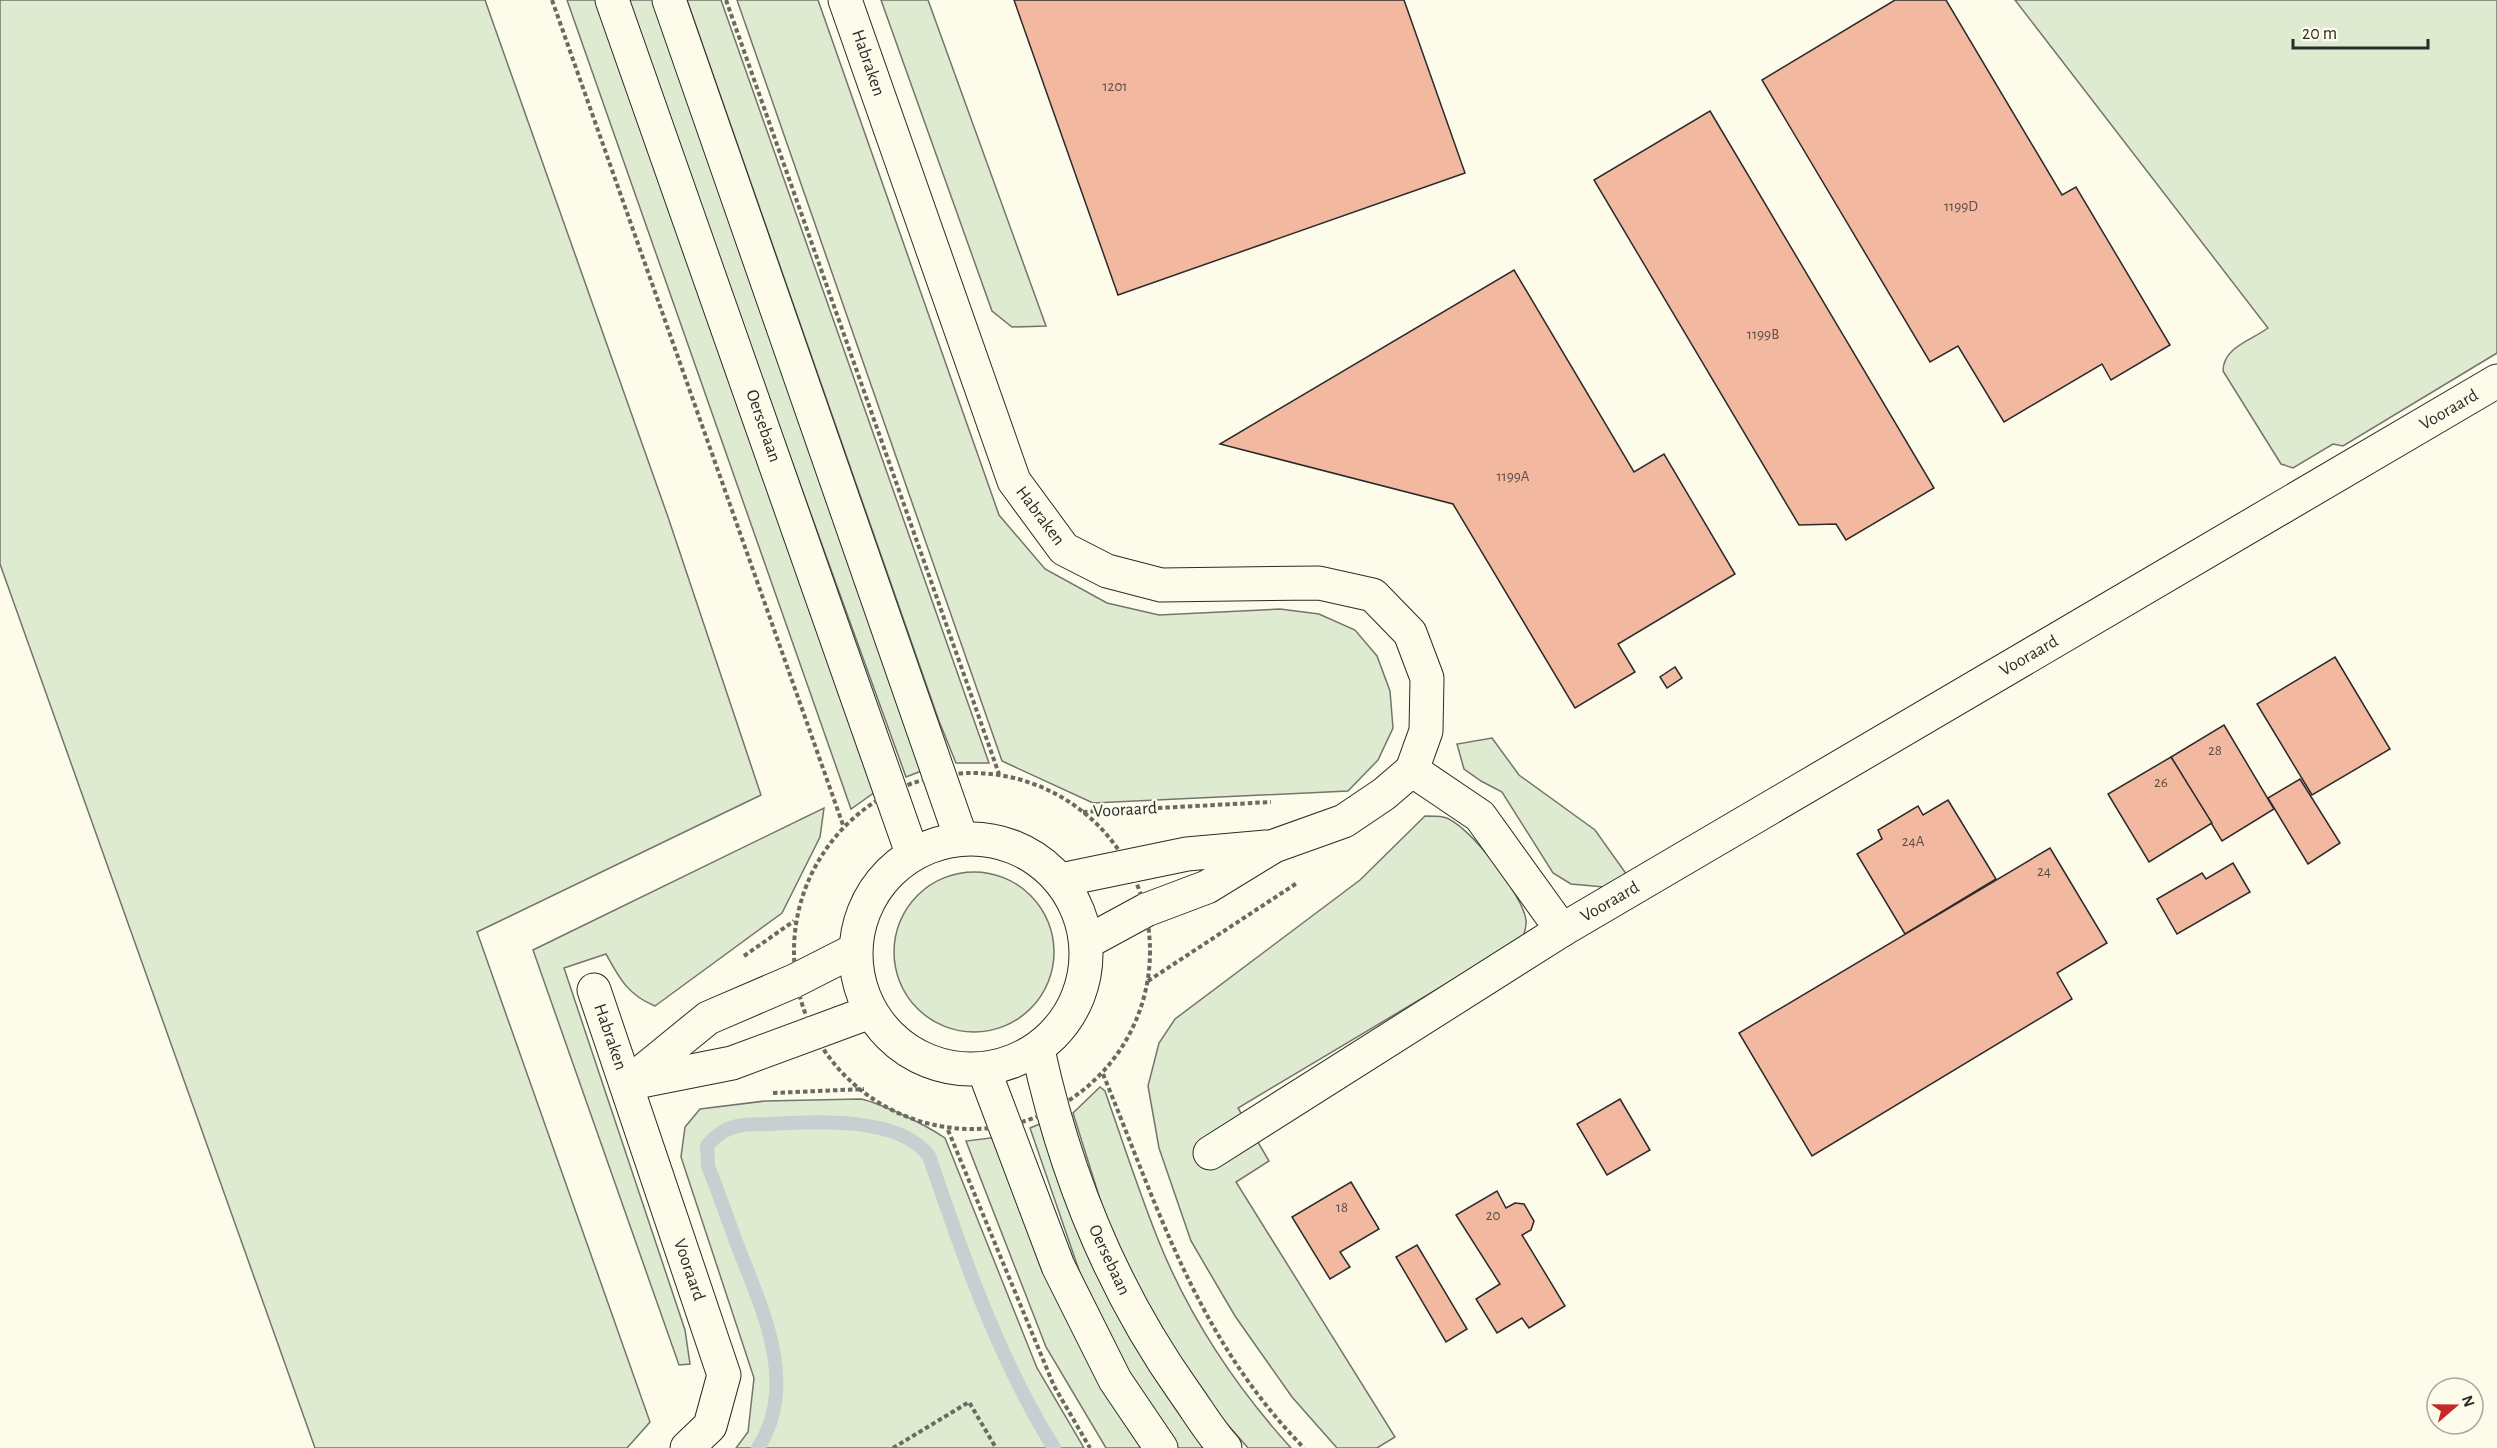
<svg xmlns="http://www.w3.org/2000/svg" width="2497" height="1448" font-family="'Alegreya Sans',sans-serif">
<rect width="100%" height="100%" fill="#fdfbea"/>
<!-- green -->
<g fill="#deebd1" stroke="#74746e" stroke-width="1.5">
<polygon points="0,0 485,0 668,517 761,795 477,932 650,1422 627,1448 315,1448 0,564"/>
<polygon points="567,0 601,0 882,787 851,809"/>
<polygon points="625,0 661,0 924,770 906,777"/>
<polygon points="687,0 721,0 989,763 956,763 939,721"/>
<polygon points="737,0 818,0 999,515 1045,569 1107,603 1159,615 1280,609 1319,614 1355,630 1377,656 1390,691 1393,728 1378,760 1348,791 1093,803 1002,761"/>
<polygon points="881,0 928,0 1046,326 1012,327 992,311"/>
<path d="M2015,0h482v353l-154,93 -10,-2 -40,24 -12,-4 -58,-93c0,-24 29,-31 45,-43z"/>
<polygon points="1492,738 1519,775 1595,830 1627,875 1604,887 1571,884 1553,873 1502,792 1481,781 1464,769 1457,744"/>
<path d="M824,808l-4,29 -38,76 -127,93c-27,-11 -36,-28 -49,-52l-42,14 121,362 5,34 -11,1 -146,-415z"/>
<path d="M1425,816c5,0 12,0 18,1 25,5 80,79 83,103 1,5 -2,13 -3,18l-285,170 31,53 -33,21 159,255 -18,11h-40l-45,-51 -57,-81 -44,-75 -32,-93 -11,-62 11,-43 16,-24 185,-139z"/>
<circle cx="974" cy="952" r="80"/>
<path d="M1100,1087l5,4c17,49 33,98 52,146 31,78 78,149 134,211h-43l-34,-39 -56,-81 -49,-100 -36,-115z"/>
<path d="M861,1099c22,5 65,26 84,39l92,230 47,80h-348l12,-16 6,-54 -73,-221 4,-30 15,-18 65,-8z"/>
<polygon points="1047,1121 1213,1448 1177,1448 1119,1361 1082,1279 1030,1128"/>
<polygon points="998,1137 1146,1448 1106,1448 1046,1347 966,1141"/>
</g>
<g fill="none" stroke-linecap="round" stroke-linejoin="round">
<!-- stream -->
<path stroke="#c7d0d0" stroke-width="14" d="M758,1448c40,-62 6,-135 -18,-196 -11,-29 -21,-58 -32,-86l-1,-20c8,-10 18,-18 31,-20 10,-3 22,-1 32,-2 44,-3 129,-8 159,32 34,100 69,202 125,292"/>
</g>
<!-- building -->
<g fill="#f2b8a0" stroke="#2b2b2b" stroke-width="1.5">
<polygon points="1014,0 1404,0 1465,173 1118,295"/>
<polygon points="1895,0 1946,0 2062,195 2076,187 2170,345 2111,380 2102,364 2004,422 1958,346 1930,362 1762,80"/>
<polygon points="1710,111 1934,488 1846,540 1836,524 1799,525 1594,180"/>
<polygon points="1514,270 1634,472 1664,454 1735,574 1618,644 1635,672 1575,708 1453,504 1220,444"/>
<polygon points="2335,657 2390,749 2312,795 2257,704"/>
<polygon points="1675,667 1682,678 1667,688 1660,677"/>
<polygon points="2224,725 2274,809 2222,841 2171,757"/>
<polygon points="2171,757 2212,823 2149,862 2108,794"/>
<polygon points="2300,779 2340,843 2308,864 2268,798"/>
<polygon points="1948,800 1996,879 1905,934 1857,854 1882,839 1878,830 1918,806 1923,815"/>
<polygon points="2050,848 2107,943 2057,973 2072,999 1812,1156 1739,1033"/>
<polygon points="2233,863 2250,892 2177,934 2157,899 2202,873 2206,879"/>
<polygon points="1620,1099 1650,1150 1607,1175 1577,1124"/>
<polygon points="1351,1182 1379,1229 1340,1252 1350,1267 1330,1279 1292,1217"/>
<polygon points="1497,1191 1506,1208 1515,1203 1524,1204 1534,1221 1531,1230 1522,1235 1565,1306 1529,1328 1522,1318 1497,1333 1476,1299 1500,1284 1456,1215"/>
<polygon points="1417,1245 1467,1329 1446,1342 1396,1257"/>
</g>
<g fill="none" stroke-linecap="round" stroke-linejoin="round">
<defs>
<g id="minor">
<polyline points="845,0 1014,481 1064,549 1107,571 1161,585 1319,583 1373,595 1410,633 1427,678 1426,731 1412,770"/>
<polyline points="1412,770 1480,816 1562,930"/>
<polyline points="1061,880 1187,854 1266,847"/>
<polyline points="1087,942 1146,910 1207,887 1274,846 1344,821 1384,794 1412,770"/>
<polyline points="594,990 724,1375 710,1426 687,1448"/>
<polyline points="631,1083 732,1063 870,1012"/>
<polyline points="627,1084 708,1018 794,981 855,950"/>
<polyline points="1210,1153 1562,930 2497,381"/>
</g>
<g id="major">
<polyline points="612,0 912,853"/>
<polyline points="669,0 961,838"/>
<circle cx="971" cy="954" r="115"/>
<path d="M1038,1050c27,124 73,239 147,343 13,18 25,39 40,55"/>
<polyline points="984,1070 1058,1266 1115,1380 1161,1448"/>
</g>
</defs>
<!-- minor casing -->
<use href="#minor" stroke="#2b2b2b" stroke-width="35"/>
<!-- major casing -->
<use href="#major" stroke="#2b2b2b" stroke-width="35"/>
<!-- path -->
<g stroke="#6a6964" stroke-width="4" stroke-dasharray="4.5 3" stroke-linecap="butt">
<polyline points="552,0 843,825"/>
<polyline points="726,0 999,774"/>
<circle cx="972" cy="951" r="178"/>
<polyline points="1083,812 1271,802"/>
<polyline points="744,956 794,921"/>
<polyline points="1148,981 1297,883"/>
<path d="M1103,1074c56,136 95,266 201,374"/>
<polyline points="773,1093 864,1089"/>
<polyline points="948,1130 1054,1386 1090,1448"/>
<polyline points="893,1448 969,1402 996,1448"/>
</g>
<!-- minor -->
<use href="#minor" stroke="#fdfbea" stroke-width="33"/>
<!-- major -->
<use href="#major" stroke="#fdfbea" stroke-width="33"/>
</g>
<g text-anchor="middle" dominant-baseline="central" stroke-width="4.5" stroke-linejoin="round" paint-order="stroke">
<!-- number labels -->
<g font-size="15" fill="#5d4e48">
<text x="1115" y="86">1201</text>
<text x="1961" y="206">1199D</text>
<text x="1763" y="334">1199B</text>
<text x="1513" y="476">1199A</text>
<text x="2215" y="750">28</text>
<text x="2161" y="782">26</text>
<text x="1913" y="841">24A</text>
<text x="2044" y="871">24</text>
<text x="1342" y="1207">18</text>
<text x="1493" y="1215">20</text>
</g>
<!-- street labels -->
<g font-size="18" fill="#2b2b2b" stroke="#fdfbea">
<text transform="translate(868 63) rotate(71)">Habraken</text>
<text transform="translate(2449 410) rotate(-30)">Vooraard</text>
<text transform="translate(763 426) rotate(71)">Oersebaan</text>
<text transform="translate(1040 516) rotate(53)">Habraken</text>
<text transform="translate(2029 656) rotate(-30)">Vooraard</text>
<text transform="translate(1125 810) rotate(-3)">Vooraard</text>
<text transform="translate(1610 902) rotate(-30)">Vooraard</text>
<text transform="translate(610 1037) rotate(71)">Habraken</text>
<text transform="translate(1109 1260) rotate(65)">Oersebaan</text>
<text transform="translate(689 1270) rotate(71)">Vooraard</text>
</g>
</g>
<!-- north arrow -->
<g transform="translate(2455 1406) rotate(70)"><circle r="28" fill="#fdfbea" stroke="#a9a89e" stroke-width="1.5"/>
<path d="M0-4.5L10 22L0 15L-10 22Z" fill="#c62828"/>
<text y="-9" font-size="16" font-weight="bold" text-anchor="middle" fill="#2b2b2b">N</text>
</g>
<!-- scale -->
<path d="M2293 39v9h135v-9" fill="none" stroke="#2b2b2b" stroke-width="3"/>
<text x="2302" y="39" font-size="18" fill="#2b2b2b" stroke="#fdfbea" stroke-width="4.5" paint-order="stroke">20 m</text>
</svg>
